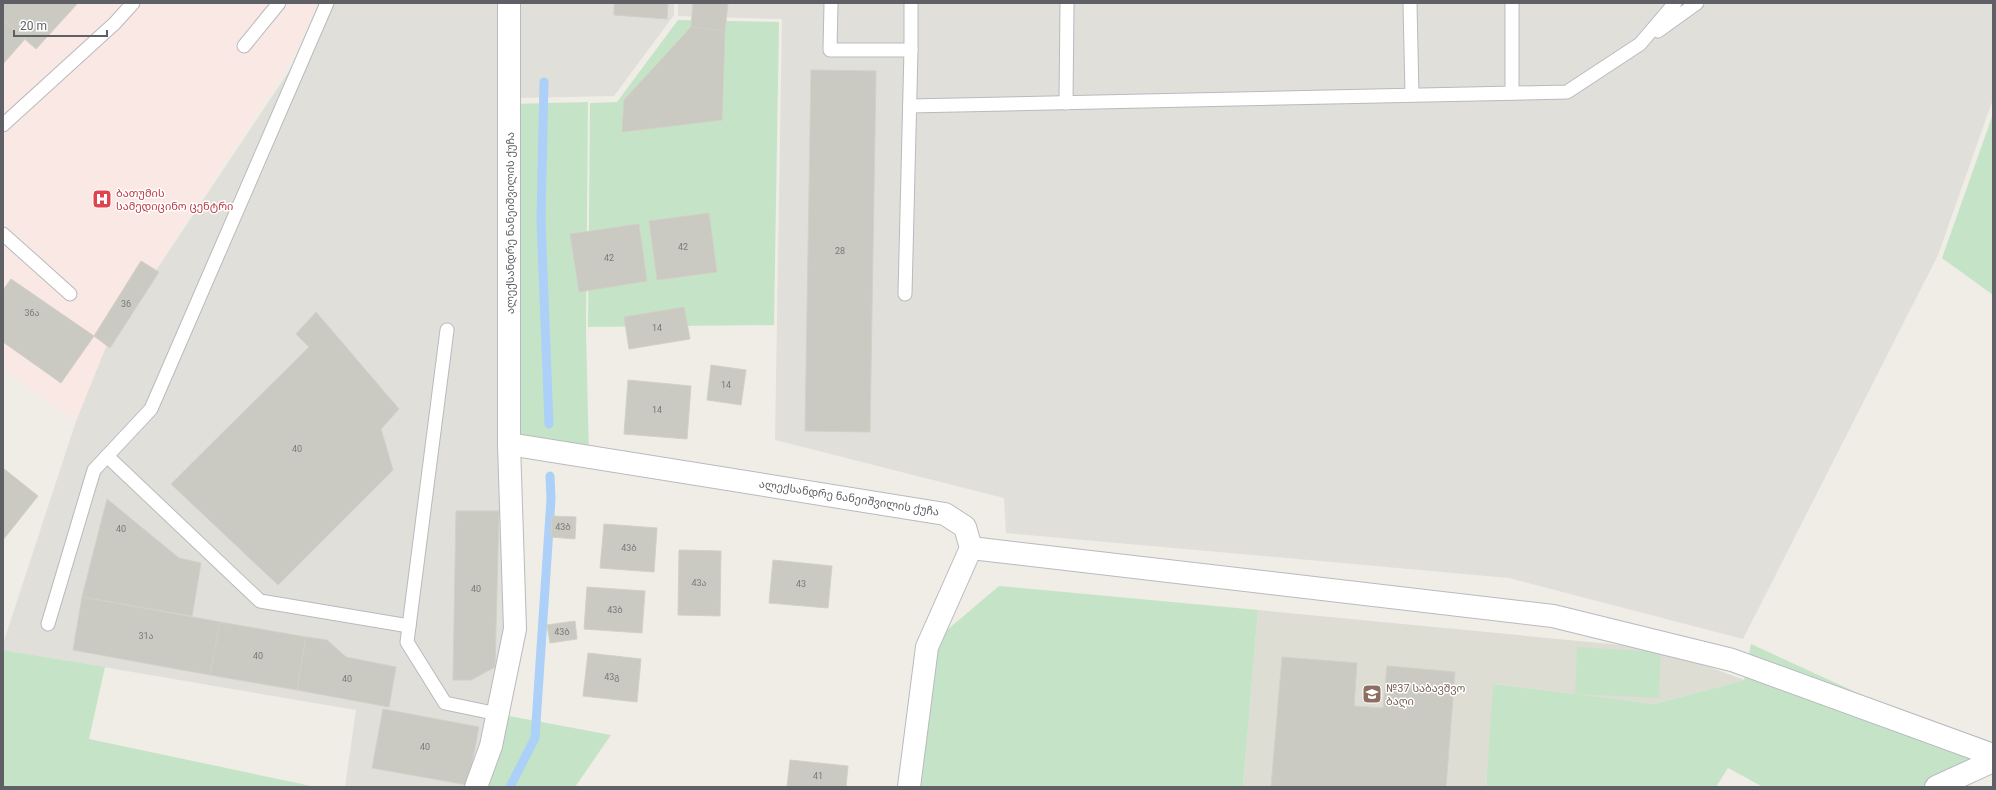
<svg xmlns="http://www.w3.org/2000/svg" width="1996" height="790" font-family="Roboto,'Noto Sans Georgian',sans-serif">
<rect width="100%" height="100%" fill="#efede6"/>
<!-- industrial -->
<g fill="#e0dfda">
<polygon points="321,3 501,3 515,629 476,787 345,787 356,710 3,650 3,644 76,421 107,344 299,56"/>
<polygon points="513,3 674,3 674,15 614,96 514,98"/>
<polygon points="678,3 1993,3 1993,99 1938,255 1743,639 1509,578 1006,533 1004,498 775,440 782,19 678,16"/>
</g>
<!-- education -->
<polygon fill="#deddd4" points="1258,610 1662,649 1744,680 1654,704 1494,684 1486,787 1243,787"/>
<!-- medical -->
<polygon fill="#fae8e4" points="3,3 317,3 295,55 107,344 76,421 3,369"/>
<!-- green -->
<g fill="#c5e4c7">
<polygon points="678,20 779,22 774,325 588,327 590,103 617,102"/>
<polygon points="588,102 586,332 589,456 509,444 510,104"/>
<polygon points="1993,114 1993,295 1942,258"/>
<polygon points="999,586 1258,610 1243,787 909,787 927,647"/>
<polygon points="1751,644 1993,755 1936,787 1763,787 1728,768 1716,787 1486,787 1493,684 1575,694 1577,647 1661,652 1659,698 1576,694 1654,704 1744,680"/>
<polygon points="3,650 105,667 89,739 316,787 3,787"/>
<polygon points="498,714 611,735 575,787 476,787"/>
</g>
<g fill="none" stroke-linecap="round" stroke-linejoin="round">
<!-- stream -->
<g stroke="#acd0f8" stroke-width="9">
<polyline points="544,82 541,220 549,424"/>
<polyline points="510,787 535,738 551,499 550,476"/>
</g>
</g>
<!-- building -->
<g fill="#cac9c2" stroke="#d3d0c5">
<polygon points="3,3 78,3 36,49 3,20"/>
<polygon points="614,3 668,3 667,19 614,15"/>
<polygon points="693,3 728,3 725,31 691,27"/>
<polygon points="3,20 25,39 3,64"/>
<polygon points="691,27 725,31 722,120 622,132 624,100"/>
<polygon points="811,70 876,71 870,432 805,431"/>
<polygon points="709,213 717,272 657,280 649,221"/>
<polygon points="639,224 647,281 579,292 570,234"/>
<polygon points="141,261 159,272 110,348 94,336"/>
<polygon points="11,279 94,336 61,383 3,342 3,290"/>
<polygon points="684,307 690,339 629,349 624,317"/>
<polygon points="316,312 399,409 381,429 393,470 278,585 171,484 309,347 296,334"/>
<polygon points="711,365 746,370 741,405 707,400"/>
<polygon points="628,380 691,386 687,439 624,434"/>
<polygon points="3,468 38,496 3,540"/>
<polygon points="107,499 179,558 201,563 192,616 82,597"/>
<polygon points="456,511 499,511 495,667 471,680 453,680"/>
<polygon points="552,516 576,517 575,539 551,537"/>
<polygon points="604,524 657,528 654,572 600,568"/>
<polygon points="679,550 721,551 720,616 678,615"/>
<polygon points="773,560 832,566 828,608 769,603"/>
<polygon points="587,587 645,591 642,633 584,629"/>
<polygon points="82,597 220,622 210,675 73,650"/>
<polygon points="575,621 577,639 550,643 547,625"/>
<polygon points="220,622 306,637 297,690 210,675"/>
<polygon points="306,637 327,640 346,657 396,667 389,707 297,690"/>
<polygon points="588,653 641,659 637,702 583,696"/>
<polygon points="1282,657 1357,663 1354,706 1383,708 1387,666 1455,672 1446,787 1271,787"/>
<polygon points="383,709 479,727 468,785 372,768"/>
<polygon points="790,760 848,766 846,787 787,787"/>
</g>
<g fill="none" stroke-linecap="round" stroke-linejoin="round">
<defs>
<g id="lane">
<polyline points="831,3 830,50 911,50 911,3"/>
<polyline points="1410,3 1412,95"/>
<polyline points="1512,3 1512,93"/>
<polyline points="1658,31 1697,3"/>
<polyline points="244,46 279,3"/>
<polyline points="1066,103 1067,3"/>
<polyline points="910,106 1567,92 1640,44 1675,3"/>
<polyline points="3,125 115,23 133,3"/>
<polyline points="3,234 70,294"/>
<polyline points="905,294 911,50"/>
<polyline points="447,330 407,642 445,703 498,714"/>
<polyline points="107,456 260,601 409,626"/>
<polyline points="48,624 94,470 151,409 327,3"/>
</g>
<g id="street">
<polyline points="509,444 945,514 965,527 971,548 927,647 909,787"/>
<polyline points="971,548 1553,616 1732,660 1993,755"/>
<polyline points="476,787 491,746 515,629 509,444 509,3"/>
<polyline points="1936,787 1993,761"/>
</g>
</defs>
<!-- lane casing -->
<use href="#lane" stroke="#b8babe" stroke-width="15"/>
<!-- street casing -->
<use href="#street" stroke="#b8babe" stroke-width="24"/>
<!-- lane -->
<use href="#lane" stroke="#fff" stroke-width="13"/>
<!-- street -->
<use href="#street" stroke="#fff" stroke-width="22"/>
</g>
<!-- icons -->
<defs>
<symbol id="hospital-square" viewBox="-11 -11 22 22"><rect x="-9" y="-9" width="18" height="18" rx="4" fill="#e0444e" stroke="#fff"/><path d="M-5-5h3v3.5h4V-5h3V5h-3V1.5h-4V5h-3Z" fill="#fff"/></symbol>
<symbol id="school-square" viewBox="-11 -11 22 22"><rect x="-9" y="-9" width="18" height="18" rx="4" fill="#8d6e63" stroke="#fff"/><path d="M0-5L7-2L0 1L-7-2ZM-4 1L0 2.5L4 1V4Q0 6-4 4Z" fill="#fff"/></symbol>
</defs>
<g fill-rule="evenodd">
<use href="#hospital-square" x="91" y="188" width="22" height="22"/>
<use href="#school-square" x="1361" y="683" width="22" height="22"/>
</g>
<g text-anchor="middle" dominant-baseline="central" stroke-width="3" stroke-linejoin="round" paint-order="stroke">
<!-- number labels -->
<g font-size="9" fill="#797a7c">
<text x="683" y="247">42</text>
<text x="840" y="251">28</text>
<text x="609" y="258">42</text>
<text x="126" y="304">36</text>
<text x="32" y="313">36ა</text>
<text x="657" y="328">14</text>
<text x="726" y="385">14</text>
<text x="657" y="410">14</text>
<text x="297" y="449">40</text>
<text x="563" y="527">43ბ</text>
<text x="121" y="529">40</text>
<text x="629" y="548">43ბ</text>
<text x="699" y="583">43ა</text>
<text x="801" y="584">43</text>
<text x="476" y="589">40</text>
<text x="615" y="610">43ბ</text>
<text x="562" y="632">43ბ</text>
<text x="146" y="636">31ა</text>
<text x="258" y="656">40</text>
<text x="612" y="677">43გ</text>
<text x="347" y="679">40</text>
<text x="425" y="747">40</text>
<text x="818" y="776">41</text>
</g>
<!-- health labels -->
<g font-size="11" fill="#be3a42" stroke="#fff" text-anchor="start">
<text x="116" y="193">ბათუმის<tspan x="116" dy="13">სამედიცინო ცენტრი</tspan></text>
</g>
<!-- street labels -->
<g font-size="11" fill="#5e6065" stroke="#fff">
<text transform="translate(510 223) rotate(-90)">ალექსანდრე ნანეიშვილის ქუჩა</text>
<text transform="translate(849 498) rotate(9)">ალექსანდრე ნანეიშვილის ქუჩა</text>
</g>
<!-- education labels -->
<g font-size="11" fill="#785e54" stroke="#fff" text-anchor="start">
<text x="1386" y="688">№37 საბავშვო<tspan x="1386" dy="13">ბაღი</tspan></text>
</g>
</g>
<!-- border -->
<rect width="1996" height="790" fill="none" stroke="#5e6065" stroke-width="8"/>
<!-- scale -->
<path d="M14 30v6h93v-6" fill="none" stroke="#5e6065" stroke-width="2"/>
<text x="20" y="30" font-size="12" fill="#5e6065" stroke="#ffffff" stroke-width="3" paint-order="stroke">20 m</text>
</svg>
